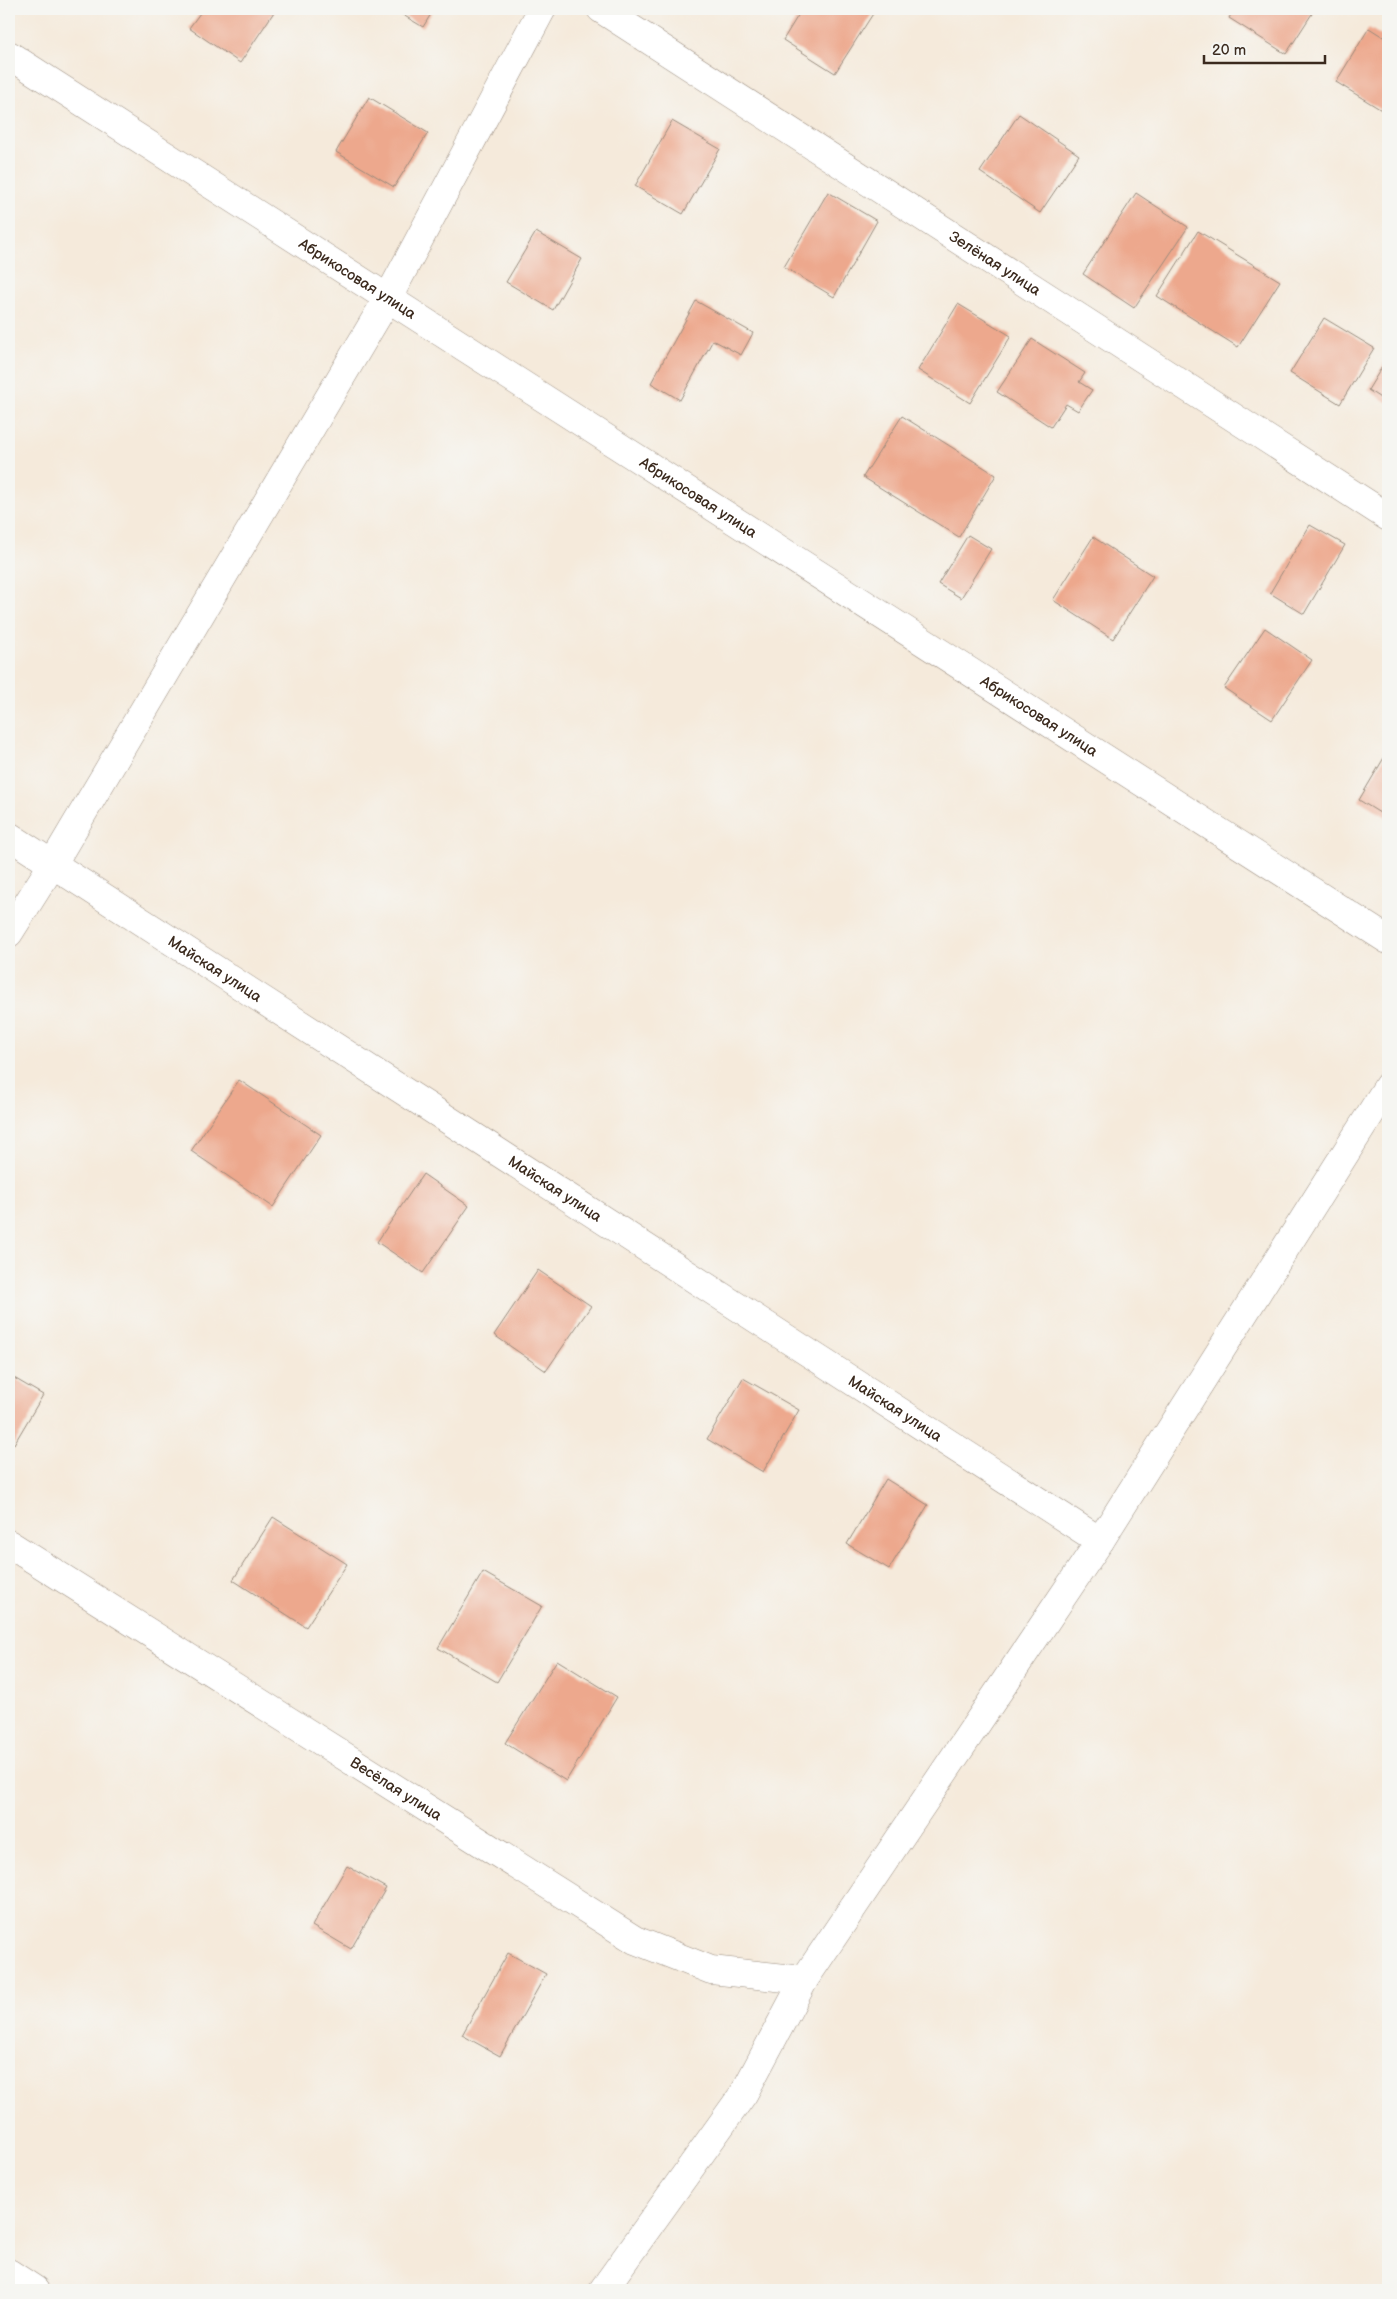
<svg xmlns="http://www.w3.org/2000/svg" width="1397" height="2299" font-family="'Balsamiq Sans',sans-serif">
<rect width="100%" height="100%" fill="#f6f6f2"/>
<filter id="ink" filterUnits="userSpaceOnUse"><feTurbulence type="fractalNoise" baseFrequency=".02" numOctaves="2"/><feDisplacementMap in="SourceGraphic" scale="10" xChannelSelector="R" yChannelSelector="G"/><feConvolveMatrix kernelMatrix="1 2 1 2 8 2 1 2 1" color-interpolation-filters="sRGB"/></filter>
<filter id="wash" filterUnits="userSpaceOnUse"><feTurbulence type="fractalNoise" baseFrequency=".0096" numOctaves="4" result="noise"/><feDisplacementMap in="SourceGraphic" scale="20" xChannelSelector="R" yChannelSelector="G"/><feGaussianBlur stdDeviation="1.12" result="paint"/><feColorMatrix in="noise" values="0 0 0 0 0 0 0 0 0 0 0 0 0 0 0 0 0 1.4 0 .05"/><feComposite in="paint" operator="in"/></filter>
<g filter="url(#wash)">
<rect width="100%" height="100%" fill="#f5eadb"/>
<g id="blocks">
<!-- building -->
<g fill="#eda88d">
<polygon points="203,9 276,9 240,63 189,28"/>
<polygon points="393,9 434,9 423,27"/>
<polygon points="802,9 876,9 835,73 783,40"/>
<polygon points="1234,9 1315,9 1286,54 1229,18"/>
<polygon points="1369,28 1388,40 1388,114 1336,82"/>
<polygon points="369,97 428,133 394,187 336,152"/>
<polygon points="1019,114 1079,155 1040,213 980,172"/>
<polygon points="672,121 720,149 683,214 635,186"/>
<polygon points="828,192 877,221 834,297 784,267"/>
<polygon points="1136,193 1188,227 1134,308 1083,274"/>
<polygon points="1198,231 1280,281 1238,347 1157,296"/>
<polygon points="536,232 582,259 553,310 506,282"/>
<polygon points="696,301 753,333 741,355 713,340 680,400 651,383"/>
<polygon points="958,304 1011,336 970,403 918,370"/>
<polygon points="1324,318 1374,348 1340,404 1290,373"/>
<polygon points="1032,339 1085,373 1079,382 1092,390 1078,411 1066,404 1051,427 997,392"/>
<polygon points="1388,357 1388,403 1368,390"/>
<polygon points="902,416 996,475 959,537 863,477"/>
<polygon points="1310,525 1345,545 1304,614 1270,593"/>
<polygon points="968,535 991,549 961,598 938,584"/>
<polygon points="1093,537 1153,576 1113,639 1053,600"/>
<polygon points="1265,628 1312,660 1272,720 1224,688"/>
<polygon points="1388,751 1388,818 1359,800"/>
<polygon points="239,1080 321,1135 273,1207 191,1151"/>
<polygon points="423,1174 469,1206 423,1273 377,1242"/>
<polygon points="538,1270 591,1306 546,1371 494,1335"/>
<polygon points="9,1375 43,1395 14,1444 9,1441"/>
<polygon points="743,1378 799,1410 763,1472 707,1439"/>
<polygon points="886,1479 928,1505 889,1569 847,1544"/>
<polygon points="273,1517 347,1564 306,1627 233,1580"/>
<polygon points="483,1572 542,1606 497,1682 438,1648"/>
<polygon points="557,1660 617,1697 566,1781 505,1743"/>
<polygon points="347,1866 386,1888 351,1949 312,1926"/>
<polygon points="508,1953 546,1974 500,2056 462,2035"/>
</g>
</g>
</g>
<g filter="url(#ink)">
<use href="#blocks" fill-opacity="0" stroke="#988a7c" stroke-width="1"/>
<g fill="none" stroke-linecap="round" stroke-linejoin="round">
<defs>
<g id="minor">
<path id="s1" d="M601,9l787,508"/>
<path id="s2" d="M9,55l1379,885"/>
<path id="s3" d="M9,836l1091,705"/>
<polyline points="9,933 52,865 388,298 542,9"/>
<path id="s4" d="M9,1544l626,396 76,30 93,10"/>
<polyline points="9,2273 35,2290"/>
<polyline points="603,2290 744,2093 804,1980 1100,1541 1388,1086"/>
</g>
</defs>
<!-- minor casing -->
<use href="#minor" stroke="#988a7c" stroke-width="29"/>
<!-- minor -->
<use href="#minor" stroke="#fff" stroke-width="28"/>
</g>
</g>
<g text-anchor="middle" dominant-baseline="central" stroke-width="4" stroke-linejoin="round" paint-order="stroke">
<!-- street labels -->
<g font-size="15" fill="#3b2a1e" stroke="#f6f6f2">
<text stroke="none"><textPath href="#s1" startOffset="469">Зелёная улица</textPath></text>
<text stroke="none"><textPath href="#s2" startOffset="414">Абрикосовая улица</textPath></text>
<text stroke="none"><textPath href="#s2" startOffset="819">Абрикосовая улица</textPath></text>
<text stroke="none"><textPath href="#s2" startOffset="1224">Абрикосовая улица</textPath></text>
<text stroke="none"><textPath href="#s3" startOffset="245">Майская улица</textPath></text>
<text stroke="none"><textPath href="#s3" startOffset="650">Майская улица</textPath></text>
<text stroke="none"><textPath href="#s3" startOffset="1055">Майская улица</textPath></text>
<text stroke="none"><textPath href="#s4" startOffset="458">Весёлая улица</textPath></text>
</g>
</g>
<!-- margin -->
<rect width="1397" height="2299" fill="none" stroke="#f6f6f2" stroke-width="30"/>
<!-- scale -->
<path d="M1204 55v8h121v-8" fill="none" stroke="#3b2a1e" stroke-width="2.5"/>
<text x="1212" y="55" font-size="15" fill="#3b2a1e" stroke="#f6f6f2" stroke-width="4" paint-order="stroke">20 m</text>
</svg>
